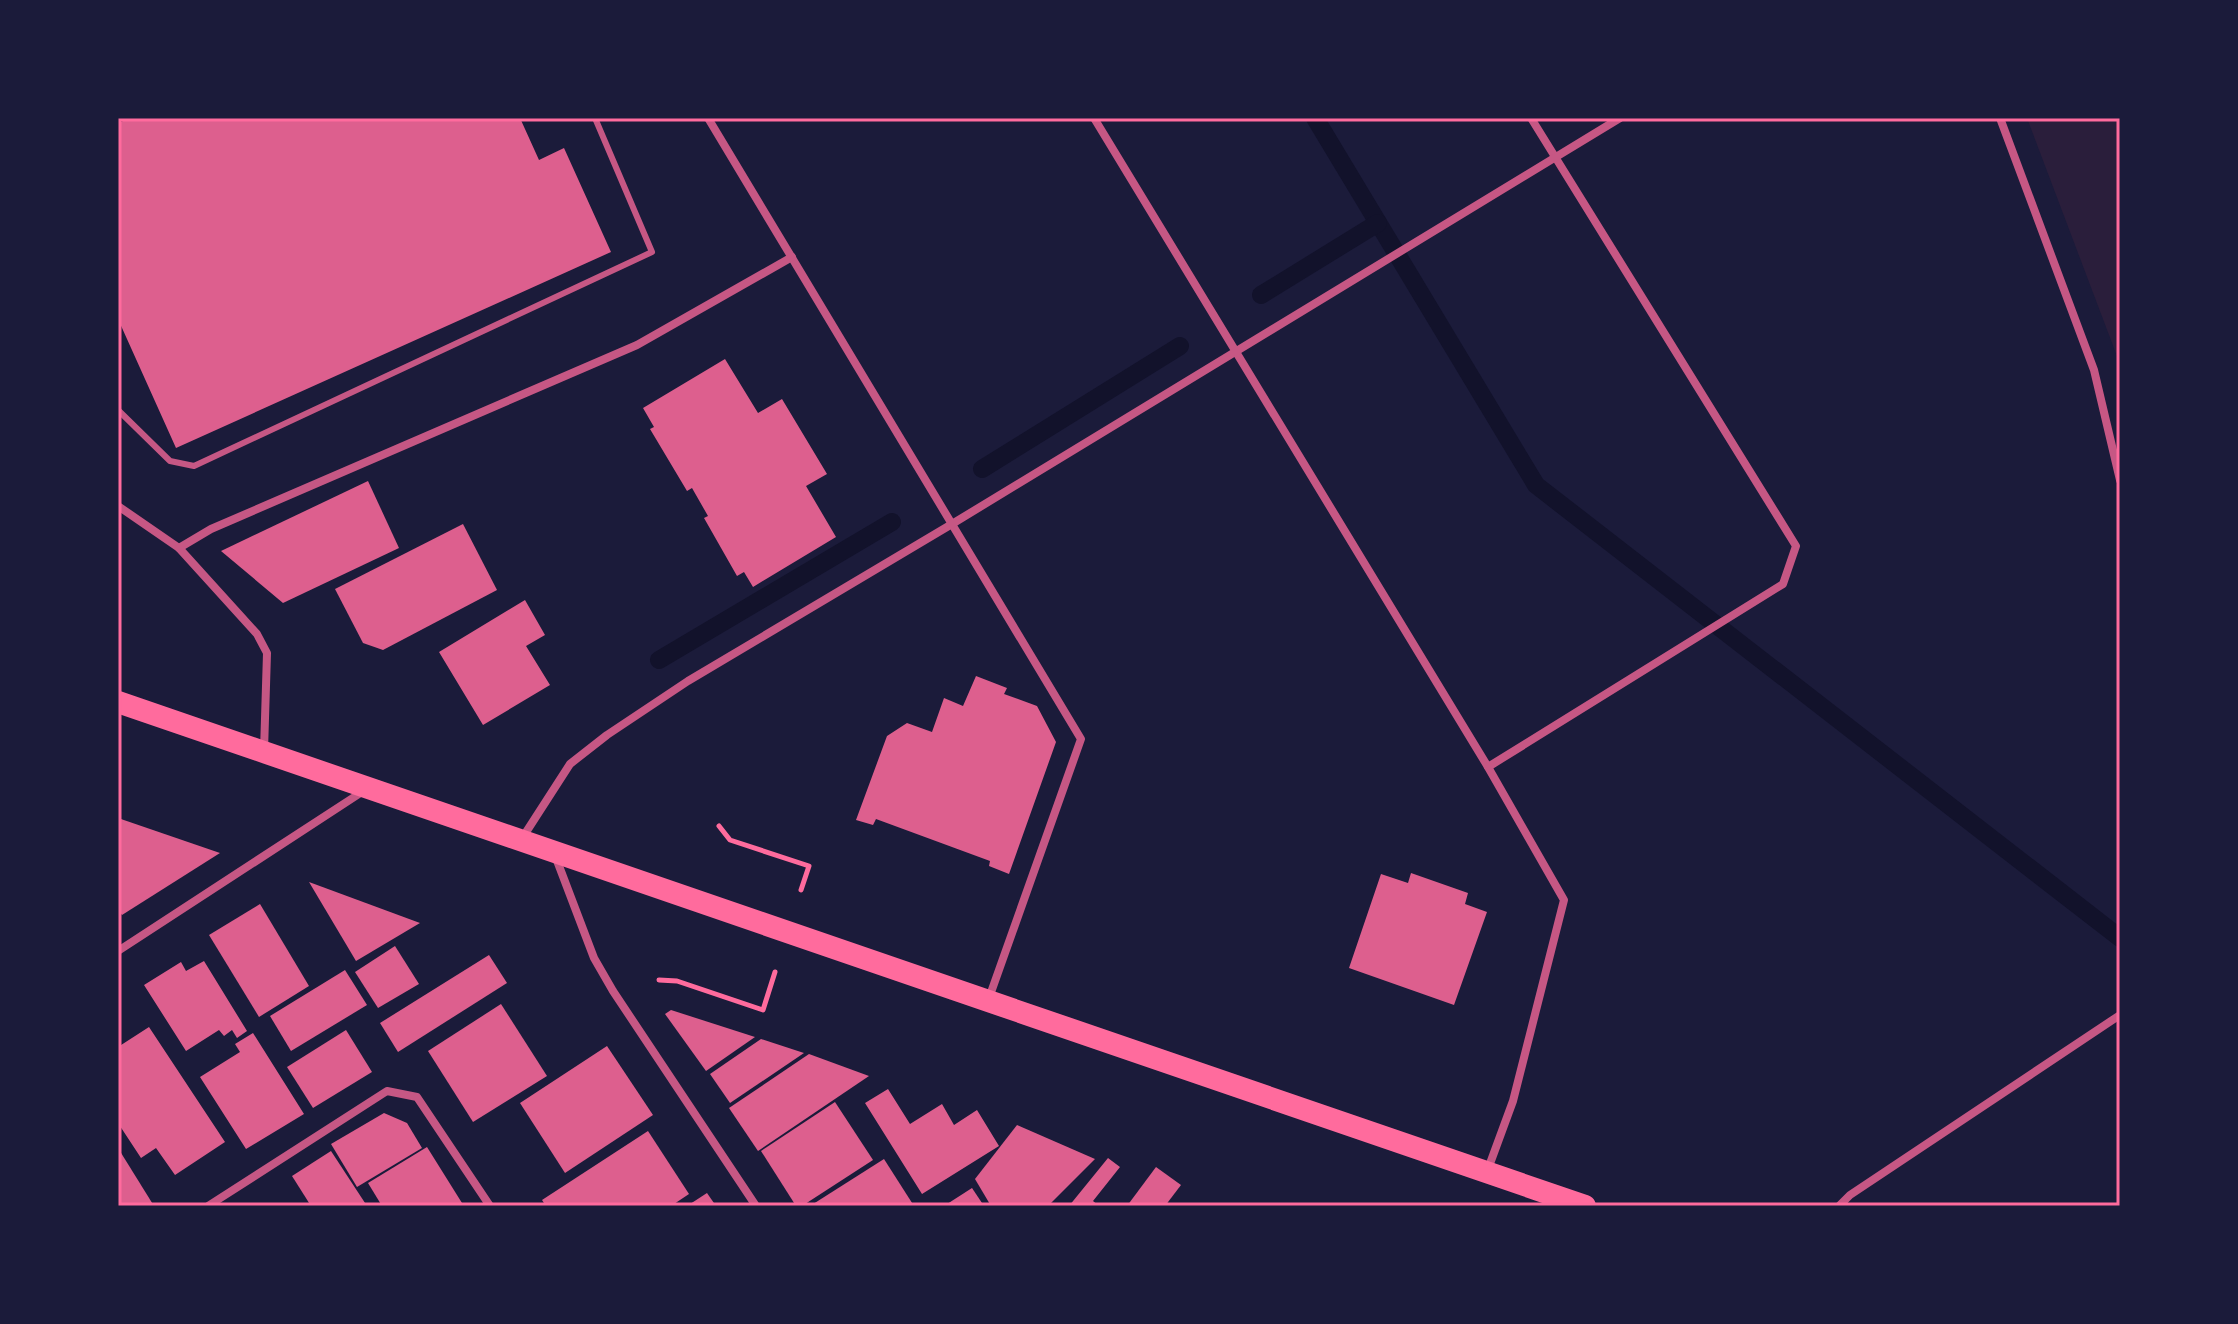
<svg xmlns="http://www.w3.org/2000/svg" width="2238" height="1324" font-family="Manrope,sans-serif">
<rect width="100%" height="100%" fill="#1b1b3a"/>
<!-- green -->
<polygon fill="#2a1e3b" points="2027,118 2120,118 2120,364"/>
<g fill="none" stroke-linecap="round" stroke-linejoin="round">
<!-- stream -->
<g stroke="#12122b" stroke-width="18">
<polyline points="1315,118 1536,485 2120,938"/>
<polyline points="1261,295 1378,223"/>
<polyline points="982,469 1180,346"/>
<polyline points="659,660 892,522"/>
</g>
</g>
<!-- building -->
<g fill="#dd5f8e">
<polygon points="130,118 520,118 539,160 564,148 611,252 176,448 118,319 118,123"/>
<polygon points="725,359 758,413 782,399 827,474 806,486 836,537 753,587 744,572 737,576 704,518 708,516 692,488 687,491 650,429 654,427 643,408"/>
<polygon points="368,481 399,548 283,603 221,551"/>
<polygon points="463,524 497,590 383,650 363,643 335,589"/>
<polygon points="525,600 545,635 526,646 550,685 483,725 439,652"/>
<polygon points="976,676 1007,688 1004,694 1037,706 1056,742 1009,874 989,866 990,861 876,819 873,825 856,820 887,736 907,723 932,732 944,698 963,706"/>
<polygon points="118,818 220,853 122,915 118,909"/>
<polygon points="1411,873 1468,893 1465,904 1487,912 1454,1005 1349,968 1381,874 1408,883"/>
<polygon points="309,882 420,923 356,961"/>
<polygon points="260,904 309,986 259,1017 209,935"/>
<polygon points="395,946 419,984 378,1008 355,972"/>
<polygon points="489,955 507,983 398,1052 380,1023"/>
<polygon points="204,961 247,1031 237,1038 232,1030 224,1036 219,1030 186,1051 144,985 181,962 186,971"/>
<polygon points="345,970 367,1005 291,1051 270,1016"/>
<polygon points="501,1004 547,1076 473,1122 428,1051"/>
<polygon points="671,1010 755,1037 706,1071 665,1014"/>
<polygon points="149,1027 225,1142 175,1175 156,1148 141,1158 118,1123 118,1047"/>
<polygon points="346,1030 372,1072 313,1108 287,1067"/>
<polygon points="253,1033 304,1114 246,1149 200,1077 240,1052 235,1044"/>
<polygon points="761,1039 804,1053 730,1103 710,1074"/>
<polygon points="607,1046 653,1115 565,1173 520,1103"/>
<polygon points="809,1054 869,1076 758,1151 729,1108"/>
<polygon points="888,1089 910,1124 942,1104 954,1125 977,1110 999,1146 922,1194 865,1103"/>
<polygon points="835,1102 873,1160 802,1206 796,1206 761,1151"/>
<polygon points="384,1113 407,1123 422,1148 357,1187 331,1144"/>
<polygon points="1017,1125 1095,1159 1048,1206 991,1206 975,1179"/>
<polygon points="648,1131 689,1194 671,1206 546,1206 542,1200"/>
<polygon points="427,1147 462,1203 458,1206 382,1206 368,1183"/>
<polygon points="118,1148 154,1206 118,1206"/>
<polygon points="331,1151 367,1206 311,1206 292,1176"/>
<polygon points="1108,1158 1120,1167 1093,1201 1099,1206 1069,1206"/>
<polygon points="884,1159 914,1206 810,1206"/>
<polygon points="1156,1167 1181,1185 1165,1206 1127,1206"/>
<polygon points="972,1188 984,1206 944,1206"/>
<polygon points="707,1193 716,1206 687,1206"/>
</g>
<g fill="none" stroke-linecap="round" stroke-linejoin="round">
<!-- path -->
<g stroke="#ff6b9d" stroke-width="5">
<polyline points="719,826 730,840 809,866 801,890"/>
<polyline points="659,980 677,981 763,1010 775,972"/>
</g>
<!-- service -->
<polyline stroke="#c65784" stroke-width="6" points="118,410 170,461 194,466 652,252 595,118"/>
<!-- minor -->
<g stroke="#c65784" stroke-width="8">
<polyline points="708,118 1081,739 989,998"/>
<polyline points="1094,118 1488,767 1564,900 1513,1101 1488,1169"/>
<polyline points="2000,118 2094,370 2120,480"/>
<polyline points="118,506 179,548 257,634 267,653 264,751"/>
<polyline points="179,548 211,529 637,345 792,257"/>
<polyline points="1488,767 1783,584 1796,546 1531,118"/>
<polyline points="521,840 570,764 607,735 688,681 952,524 1620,118"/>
<polyline points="556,858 594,958 613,991 756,1206"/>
<polyline points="118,951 365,790"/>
<polyline points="208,1206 387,1091 417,1097 490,1206"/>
<polyline points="1839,1206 1850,1195 2120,1015"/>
</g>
<!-- trunk -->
<polyline stroke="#ff6b9d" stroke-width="22" points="118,702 1585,1206"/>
</g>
<!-- border -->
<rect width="2238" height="1324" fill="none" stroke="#1b1b3a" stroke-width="240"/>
<rect x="120" y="120" width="1998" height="1084" fill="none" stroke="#ff6b9d" stroke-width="3"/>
</svg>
